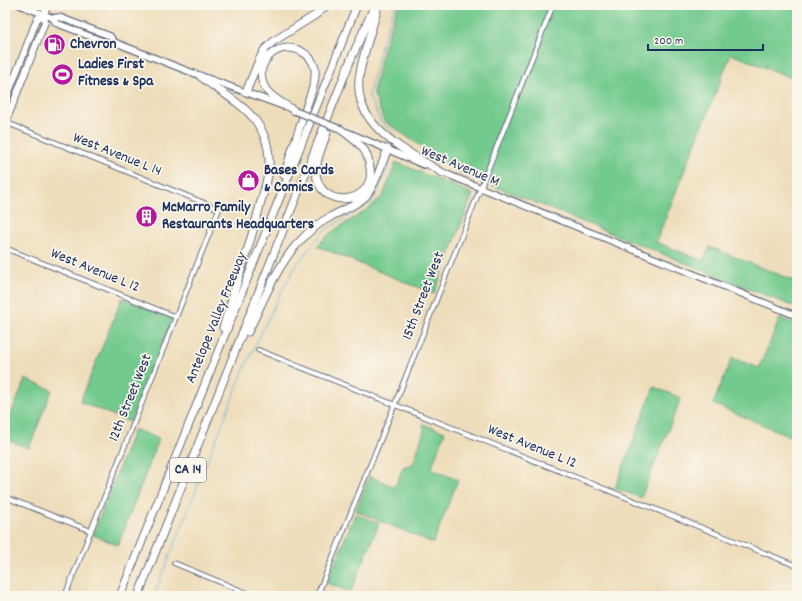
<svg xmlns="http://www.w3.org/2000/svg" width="802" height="601" font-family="Dekko,sans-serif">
<rect width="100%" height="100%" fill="#fbf7ec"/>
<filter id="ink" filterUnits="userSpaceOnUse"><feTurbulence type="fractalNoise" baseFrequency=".025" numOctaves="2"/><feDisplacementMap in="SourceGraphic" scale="8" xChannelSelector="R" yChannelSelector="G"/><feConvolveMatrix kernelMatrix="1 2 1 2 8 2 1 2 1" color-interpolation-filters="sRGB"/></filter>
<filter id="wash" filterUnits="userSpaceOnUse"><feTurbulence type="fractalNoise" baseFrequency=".012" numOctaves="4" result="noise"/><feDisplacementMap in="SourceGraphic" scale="16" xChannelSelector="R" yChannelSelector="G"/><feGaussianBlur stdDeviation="0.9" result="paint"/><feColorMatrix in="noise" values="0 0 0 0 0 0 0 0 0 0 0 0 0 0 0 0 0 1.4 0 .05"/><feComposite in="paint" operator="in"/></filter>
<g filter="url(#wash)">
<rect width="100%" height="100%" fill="#eeddba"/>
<!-- green -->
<g fill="#73ca8e" stroke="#477c76">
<polygon points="398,5 797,5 797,80 731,54 656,242 703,261 710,247 797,282 797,308 459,172 384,121 373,92 383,50"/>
<polygon points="396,162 473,194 434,294 317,246 330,233 368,209 383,196"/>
<polygon points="122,298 172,319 130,422 80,402"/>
<polygon points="780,318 797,325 797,439 713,404 732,358 759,368"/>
<polygon points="25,379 52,390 29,448 5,439 5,430"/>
<polygon points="654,387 681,398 641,498 615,488"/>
<polygon points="423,424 445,432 431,469 458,480 433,543 356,511 369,476 395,487 403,467 413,464 424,431"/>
<polygon points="134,429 159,439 118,545 93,535"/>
<polygon points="355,514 379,523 351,592 327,583"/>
</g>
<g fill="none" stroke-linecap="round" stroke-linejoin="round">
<!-- stream -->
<g stroke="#5aa7d3" stroke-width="1">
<polyline points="395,5 381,47 369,93 369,96 381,122 396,135"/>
<polyline points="154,596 244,369 281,292 299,261 324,231 372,201 376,196 390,162"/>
</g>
</g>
</g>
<g filter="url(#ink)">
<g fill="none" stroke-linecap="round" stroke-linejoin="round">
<defs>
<g id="minor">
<polyline points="5,122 219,209 65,596"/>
<polyline points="5,248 176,317"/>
<polyline points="258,350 797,566"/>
<polyline points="5,497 91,531"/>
<polyline points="174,563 254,596"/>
<polyline points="317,596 395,404 553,5"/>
</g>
<g id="secondary">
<polyline points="20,5 53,18 56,23 107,43 114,42"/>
<polyline points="53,18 59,17 80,25 110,36 114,42 185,70 283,106"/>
<polyline points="347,132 424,165"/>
<polyline points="439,171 797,316"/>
</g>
<g id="primary">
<polyline points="5,102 37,19 44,14"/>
<polyline points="5,124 45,22 44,14 48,5"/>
</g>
<g id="motorway">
<path d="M377,10c-5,20 -13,41 -17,62 -11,54 46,78 83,101"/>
<path d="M200,76c18,15 41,26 55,44 9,12 14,25 14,40 1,15 -5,30 -9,45 -10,41 -25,82 -37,123"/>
<polyline points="246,92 259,60 265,49 274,41 317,14 327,5"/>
<path d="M327,133c-4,12 -11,26 -11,38 1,42 65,34 53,-8 -1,-5 -4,-13 -8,-17 -6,-6 -14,-12 -21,-17"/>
<path d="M284,175l27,-82c3,-8 5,-15 4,-24 -1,-5 -4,-10 -7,-13 -24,-22 -58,5 -43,32 6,10 20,16 30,23"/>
<path d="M248,332c15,-30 29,-68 53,-92 9,-10 19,-18 31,-24 11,-6 25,-11 34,-20 11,-13 15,-32 22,-47"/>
<polyline points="120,596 357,5"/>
<polyline points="138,596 351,59 375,5"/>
</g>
</defs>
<!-- minor casing -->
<use href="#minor" stroke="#656c7e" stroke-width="6"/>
<!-- secondary casing -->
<use href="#secondary" stroke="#656c7e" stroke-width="8"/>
<!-- primary casing -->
<use href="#primary" stroke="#656c7e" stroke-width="8"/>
<!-- motorway casing -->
<use href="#motorway" stroke="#656c7e" stroke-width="9"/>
<!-- minor -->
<use href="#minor" stroke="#fff" stroke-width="4"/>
<!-- secondary -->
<use href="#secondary" stroke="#fff" stroke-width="5.5"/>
<!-- primary -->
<use href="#primary" stroke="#fff" stroke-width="6"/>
<!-- motorway -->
<use href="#motorway" stroke="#fff" stroke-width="7"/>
<defs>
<polyline id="secondary-bridge" points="295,111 340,129"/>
</defs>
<!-- secondary-bridge casing -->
<use href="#secondary-bridge" stroke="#656c7e" stroke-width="8" stroke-linecap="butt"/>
<!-- secondary-bridge -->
<use href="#secondary-bridge" stroke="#fff" stroke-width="5.5"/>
</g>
</g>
<!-- icons -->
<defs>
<symbol id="fuel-disc" viewBox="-11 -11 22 22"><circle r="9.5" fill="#b5179e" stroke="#fbf7ec"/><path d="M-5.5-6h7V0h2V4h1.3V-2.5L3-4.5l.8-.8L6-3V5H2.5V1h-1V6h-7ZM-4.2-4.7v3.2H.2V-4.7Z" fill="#fff"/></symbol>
<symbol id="stadium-disc" viewBox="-11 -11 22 22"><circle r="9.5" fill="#b5179e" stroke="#fbf7ec"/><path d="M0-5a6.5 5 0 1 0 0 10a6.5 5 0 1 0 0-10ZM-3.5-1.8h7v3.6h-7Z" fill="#fff"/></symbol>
<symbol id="shop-disc" viewBox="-11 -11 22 22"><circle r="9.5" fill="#b5179e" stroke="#fbf7ec"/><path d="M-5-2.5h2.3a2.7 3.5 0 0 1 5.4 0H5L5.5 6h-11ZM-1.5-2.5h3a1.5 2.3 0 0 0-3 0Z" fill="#fff"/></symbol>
<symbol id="building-disc" viewBox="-11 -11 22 22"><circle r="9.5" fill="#b5179e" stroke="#fbf7ec"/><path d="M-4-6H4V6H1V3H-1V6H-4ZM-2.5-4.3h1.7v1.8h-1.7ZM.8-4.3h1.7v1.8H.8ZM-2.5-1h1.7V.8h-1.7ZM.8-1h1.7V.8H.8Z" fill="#fff"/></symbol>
</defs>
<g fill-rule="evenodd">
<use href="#fuel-disc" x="42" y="32" width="25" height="25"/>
<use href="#stadium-disc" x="50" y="62" width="25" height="25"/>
<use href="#shop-disc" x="236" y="168" width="25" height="25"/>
<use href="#building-disc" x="134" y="204" width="25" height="25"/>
</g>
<g text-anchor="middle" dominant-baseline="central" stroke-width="3.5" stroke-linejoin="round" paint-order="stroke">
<!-- shield labels -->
<rect fill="#fbf7ec" stroke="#5e6b89" stroke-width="1" x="170" y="458" width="36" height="24" rx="3"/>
<g font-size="14" font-weight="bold" fill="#1b2f5e">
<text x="188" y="470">CA 14</text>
</g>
<!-- poi labels -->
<g font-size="15" font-weight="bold" fill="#1b2f5e" stroke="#fbf7ec" text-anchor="start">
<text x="70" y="45">Chevron</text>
<text x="78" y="65">Ladies First<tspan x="78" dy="17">Fitness &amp; Spa</tspan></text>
<text x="264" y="171">Bases Cards<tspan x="264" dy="17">&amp; Comics</tspan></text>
<text x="162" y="208">McMarro Family<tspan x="162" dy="17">Restaurants Headquarters</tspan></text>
</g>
<!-- street labels -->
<g font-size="15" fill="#1b2f5e" stroke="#fbf7ec">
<text transform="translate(117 155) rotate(22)">West Avenue L 14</text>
<text transform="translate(460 167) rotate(23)">West Avenue M</text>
<text transform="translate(95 271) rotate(22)">West Avenue L 12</text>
<text transform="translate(424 296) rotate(-69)">15th Street West</text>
<text transform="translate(217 318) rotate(-68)">Antelope Valley Freeway</text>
<text transform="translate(131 398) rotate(-68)">12th Street West</text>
<text transform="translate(532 447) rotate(22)">West Avenue L 12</text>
</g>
</g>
<!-- margin -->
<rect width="802" height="601" fill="none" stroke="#fbf7ec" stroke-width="20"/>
<!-- scale -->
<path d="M648 44v6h115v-6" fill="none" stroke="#1b2f5e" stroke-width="2"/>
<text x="654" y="44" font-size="12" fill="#1b2f5e" stroke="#fbf7ec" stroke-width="3" paint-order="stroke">200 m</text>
</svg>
